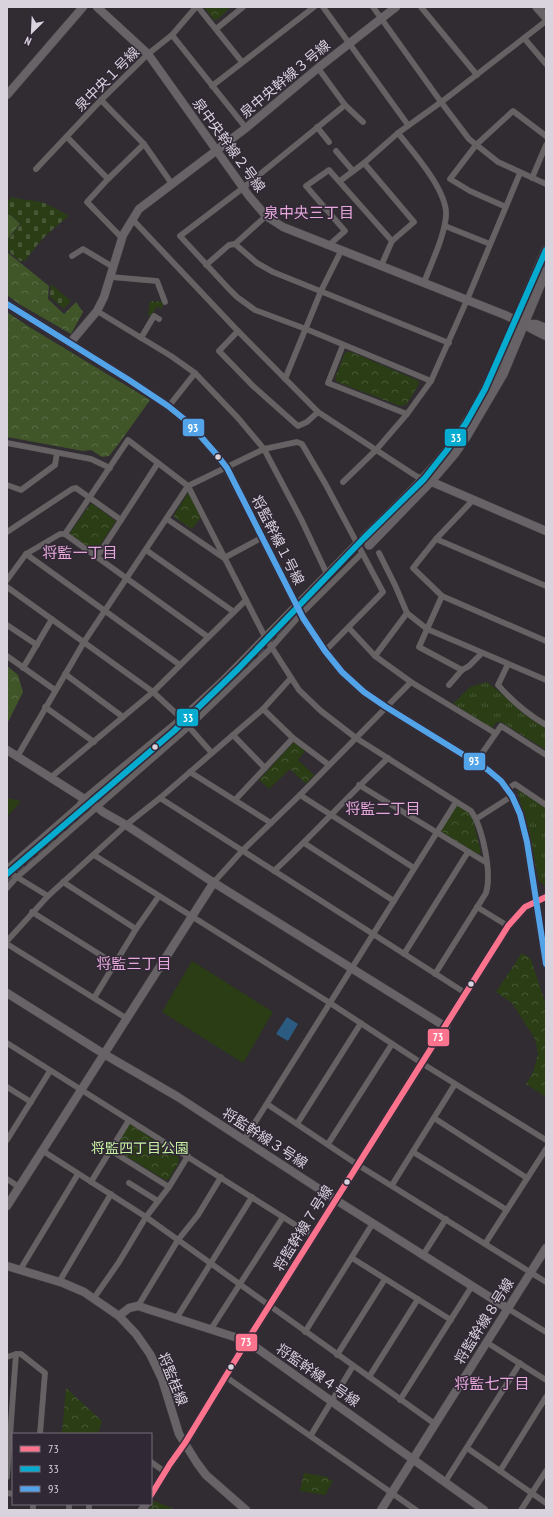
<svg xmlns="http://www.w3.org/2000/svg" width="553" height="1517" font-family="'PT Sans Narrow','Noto Sans JP',sans-serif">
<defs>
<pattern id="grass-tufts" width="24" height="20" patternUnits="userSpaceOnUse"><rect width="24" height="20" fill="#2a3d15"/><path d="M3 7l-1-3M5 7V3M7 7l1-3M15 17l-1-3M17 17v-4M19 17l1-3" fill="none" stroke="#485837"/></pattern>
<pattern id="forest-crowns" width="20" height="18" patternUnits="userSpaceOnUse"><rect width="20" height="18" fill="#405629"/><path d="M2 6a3 3 0 1 1 6 0M12 15a3 3 0 1 1 6 0" fill="none" stroke="#5b6d48"/></pattern>
<pattern id="cemetery-stones" width="16" height="16" patternUnits="userSpaceOnUse"><rect width="16" height="16" fill="#2a3d15"/><path d="M2 7V4a2 2 0 0 1 4 0v3zM10 15v-3a2 2 0 0 1 4 0v3z" fill="#485837"/></pattern>
<pattern id="park-crowns" width="20" height="18" patternUnits="userSpaceOnUse"><rect width="20" height="18" fill="#2a3d15"/><path d="M2 6a3 3 0 1 1 6 0M12 15a3 3 0 1 1 6 0" fill="none" stroke="#485837"/></pattern>
</defs>
<rect width="100%" height="100%" fill="#302c32"/>
<!-- grass -->
<g fill="url(#grass-tufts)">
<polygon points="487,682 501,693 524,714 546,729 546,750 501,722 496,723 492,728 453,704 470,687"/>
<polygon points="517,789 546,808 546,887 539,881"/>
</g>
<!-- forest -->
<g fill="url(#forest-crowns)">
<polygon points="7,214 12,216 20,224 7,240"/>
<polygon points="7,252 49,286 48,299 64,314 76,302 83,312 71,334 19,304 7,295"/>
<polygon points="7,312 31,328 150,400 120,442 109,456 102,457 91,450 83,451 7,437"/>
<polygon points="7,666 18,675 23,692 7,724"/>
</g>
<!-- cemetery -->
<g fill="url(#cemetery-stones)">
<path d="M11,197c10,3 15,2 25,4 11,2 23,9 33,15 -6,5 -12,9 -17,14 -11,9 -19,20 -27,31h-5l-13,-11v-9l14,-17 -9,-8 -5,-3v-10z"/>
<polygon points="51,284 71,301 64,309 50,297"/>
</g>
<!-- park -->
<g fill="url(#park-crowns)">
<polygon points="204,7 231,7 218,19 214,20"/>
<polygon points="150,301 162,302 163,306 161,309 157,307 150,316 148,315"/>
<polygon points="349,351 419,381 419,384 407,404 400,406 337,382 335,378 345,353"/>
<polygon points="188,493 190,494 202,516 192,529 174,517 174,515"/>
<polygon points="91,503 116,521 96,551 94,551 71,536 70,533"/>
<polygon points="293,743 296,743 305,751 298,760 314,775 306,784 290,769 269,789 259,780"/>
<polygon points="459,805 469,811 472,816 481,852 480,854 477,854 440,831 455,806"/>
<polygon points="522,953 531,959 546,1005 546,1097 526,1084 533,1072 538,1054 535,1039 512,1003 496,992"/>
<polygon points="130,1124 178,1155 179,1162 169,1179 165,1180 115,1149 114,1146 128,1125"/>
<polygon points="66,1388 102,1421 98,1434 62,1433"/>
<polygon points="304,1473 328,1477 328,1479 333,1481 325,1495 300,1491"/>
<polygon points="154,1501 174,1509 173,1510 149,1510"/>
</g>
<!-- pitch -->
<g fill="#2a3d15">
<polygon points="7,798 21,801 7,817"/>
<polygon points="192,961 273,1012 243,1063 162,1012"/>
</g>
<!-- water -->
<polygon fill="#2b5b80" points="287,1017 298,1024 288,1041 276,1034"/>
<g fill="none" stroke-linecap="round" stroke-linejoin="round">
<!-- primary-tunnel -->
<g stroke="#49454c" stroke-width="9" stroke-dasharray="9 4.5" stroke-linecap="butt">
<polyline points="277,629 326,577"/>
<polyline points="7,881 177,734 288,626"/>
</g>
<defs>
<g id="street">
<polyline points="198,7 242,62"/>
<polyline points="323,7 408,125"/>
<polyline points="373,7 441,102 469,139 498,162 546,184"/>
<polyline points="421,7 477,75"/>
<polyline points="216,29 243,7"/>
<polyline points="172,35 246,128"/>
<polyline points="524,38 546,64"/>
<polyline points="318,68 345,105 363,122"/>
<polyline points="212,86 314,7"/>
<polyline points="101,100 144,144"/>
<polyline points="345,105 243,188 180,236 229,289 237,297 255,310 306,329 431,381"/>
<polyline points="317,127 329,142"/>
<path d="M398,133c15,19 50,58 48,83 -2,22 -15,47 -22,67"/>
<polyline points="67,137 108,179"/>
<polyline points="336,151 353,171"/>
<polyline points="364,163 414,222 392,241"/>
<polyline points="36,169 101,100 148,54 172,35 196,7"/>
<polyline points="532,178 546,145"/>
<polyline points="340,181 364,163 398,133 444,100 546,21"/>
<polyline points="506,207 470,191 450,179 476,145 513,111 546,136"/>
<polyline points="266,216 235,244 257,263 273,272 449,343"/>
<polyline points="133,220 235,328 318,412 416,476 424,479"/>
<polyline points="445,226 490,244"/>
<polyline points="122,238 87,202 108,179 144,144 172,184"/>
<polyline points="329,245 345,231 306,186 329,170 392,241 381,266"/>
<polyline points="72,256 83,249 113,267"/>
<polyline points="206,265 229,245 235,244"/>
<polyline points="111,277 157,281 165,302"/>
<polyline points="97,311 171,356 195,373 238,418 264,449 301,519 326,572"/>
<polyline points="238,331 219,351 253,386 298,426 307,422 318,412"/>
<polyline points="141,338 154,316 159,319"/>
<polyline points="343,345 328,383 407,414"/>
<polyline points="285,379 321,291 341,251"/>
<polyline points="169,406 195,373"/>
<polyline points="7,443 91,459 110,468"/>
<polyline points="343,482 376,450 407,414 431,381 467,300 520,173"/>
<polyline points="7,485 21,490 55,465 57,453"/>
<polyline points="167,519 224,558 263,537"/>
<polyline points="7,532 72,489 76,488 121,520"/>
<polyline points="65,534 208,637"/>
<polyline points="436,539 546,586"/>
<polyline points="146,550 234,612"/>
<polyline points="26,554 180,665"/>
<polyline points="97,557 158,463"/>
<path d="M7,580l19,-26 34,-20h5l63,-94 60,46 77,151 34,53 22,21 35,27 115,73c12,17 21,62 15,82l-51,81"/>
<polyline points="7,587 153,692 181,718 211,752"/>
<polyline points="442,596 413,568 436,539 474,499"/>
<polyline points="407,613 427,629 546,680"/>
<polyline points="7,625 37,645"/>
<polyline points="7,656 55,690"/>
<polyline points="375,656 407,613 395,585 379,553"/>
<path d="M508,664l-10,21c15,17 29,29 48,40"/>
<polyline points="23,668 52,619"/>
<polyline points="462,670 419,647 442,596 546,641"/>
<polyline points="65,674 123,717"/>
<polyline points="411,682 495,733"/>
<polyline points="449,685 462,670 469,666 482,653"/>
<polyline points="45,707 94,742"/>
<polyline points="263,709 293,738 329,765"/>
<polyline points="233,735 265,768"/>
<polyline points="17,757 84,642 188,486 264,449 297,442 302,444 326,485 383,592 325,651"/>
<polyline points="476,762 501,726 546,755"/>
<polyline points="190,772 271,823"/>
<polyline points="50,778 153,692 246,600"/>
<polyline points="359,785 487,863"/>
<polyline points="507,789 515,784 546,805"/>
<polyline points="300,795 414,868"/>
<polyline points="160,798 467,994"/>
<polyline points="235,800 293,738"/>
<polyline points="476,819 512,796"/>
<polyline points="304,843 394,901"/>
<polyline points="94,855 330,1003 423,1064 546,1140"/>
<polyline points="7,868 79,805 83,799 181,718 223,679 356,543"/>
<polyline points="7,871 48,896"/>
<path d="M274,871c39,-36 75,-76 114,-113"/>
<polyline points="63,882 136,929"/>
<polyline points="214,882 242,851 300,795 411,682 375,656 349,628"/>
<polyline points="7,888 16,878 189,727 271,648 301,614 362,553"/>
<polyline points="477,907 508,926"/>
<polyline points="32,912 115,964"/>
<polyline points="7,941 48,896 126,825 160,798 263,709 291,678"/>
<polyline points="7,944 126,1018"/>
<polyline points="404,954 468,852"/>
<polyline points="94,998 136,929 159,896"/>
<polyline points="7,1043 313,1236"/>
<polyline points="7,1087 31,1102"/>
<polyline points="267,1104 358,1165 546,1282"/>
<polyline points="434,1118 527,1178"/>
<polyline points="297,1124 361,1023"/>
<polyline points="7,1140 50,1071"/>
<polyline points="244,1140 456,802"/>
<polyline points="328,1144 392,1044"/>
<polyline points="110,1150 169,1187"/>
<polyline points="43,1151 146,1217 435,1424"/>
<polyline points="413,1152 507,1210"/>
<polyline points="7,1179 19,1187"/>
<polyline points="91,1182 129,1120"/>
<polyline points="129,1183 158,1201"/>
<polyline points="392,1185 455,1084"/>
<polyline points="485,1244 546,1149"/>
<polyline points="423,1255 446,1219"/>
<polyline points="352,1258 451,1320"/>
<polyline points="20,1270 78,1174"/>
<polyline points="59,1282 111,1194"/>
<polyline points="94,1298 119,1262 146,1217 169,1187 188,1156"/>
<polyline points="138,1306 178,1240 198,1215 221,1177"/>
<polyline points="507,1308 546,1332"/>
<polyline points="176,1319 252,1197"/>
<polyline points="211,1329 283,1217"/>
<polyline points="305,1332 373,1223"/>
<polyline points="486,1342 546,1380"/>
<polyline points="337,1355 385,1279"/>
<polyline points="7,1357 16,1354"/>
<polyline points="226,1377 416,1510"/>
<polyline points="369,1377 418,1299"/>
<polyline points="400,1400 472,1286"/>
<polyline points="311,1435 353,1366"/>
<polyline points="467,1448 546,1503"/>
<polyline points="151,1462 165,1472"/>
<polyline points="500,1471 546,1397"/>
<polyline points="7,1477 16,1354 21,1354 45,1373 40,1434"/>
<polyline points="445,1482 520,1363"/>
<polyline points="7,1493 13,1494"/>
<polyline points="33,1510 33,1504"/>
<polyline points="69,1510 69,1504"/>
<polyline points="89,1510 89,1504"/>
<polyline points="521,1510 546,1471"/>
</g>
<g id="secondary">
<path d="M97,7l51,47 101,142 17,20 17,11 222,88c14,6 27,15 41,21"/>
<polyline points="7,95 83,7"/>
<polyline points="7,304 129,380 168,406 189,423 217,455 227,468 303,618 325,651 342,672 364,692 386,707 488,770 501,781 512,796 520,814 527,842 546,964"/>
<polyline points="524,324 536,324 546,328"/>
<polyline points="70,343 97,311 104,297 123,235 139,209 246,128 318,68 396,7"/>
<polyline points="425,479 546,531"/>
<polyline points="7,750 97,807 103,812 126,825 208,879 446,1027"/>
<polyline points="7,993 104,1054 178,1097 336,1200 507,1308"/>
<polyline points="7,1206 214,882"/>
<polyline points="7,1266 63,1283 84,1292 119,1316 136,1334 150,1354 162,1379 179,1434 197,1463 206,1475 246,1510"/>
<polyline points="119,1316 129,1308 138,1306 247,1341 484,1510"/>
<polyline points="151,1495 170,1464 185,1443 247,1341 508,926 525,907 546,897"/>
<polyline points="142,1510 146,1504"/>
<polyline points="381,1510 546,1248"/>
</g>
<g id="primary">
<polyline points="537,7 546,17"/>
<path d="M364,538c37,-36 75,-71 102,-115 33,-52 55,-117 80,-173"/>
<polyline points="369,545 431,481 455,453 466,437 503,374 546,271"/>
</g>
</defs>
<!-- street casing -->
<use href="#street" stroke="#4b484d" stroke-width="6"/>
<!-- secondary casing -->
<use href="#secondary" stroke="#4b484d" stroke-width="9"/>
<!-- primary casing -->
<use href="#primary" stroke="#4b484d" stroke-width="10"/>
<!-- street -->
<use href="#street" stroke="#666263" stroke-width="5.5"/>
<!-- secondary -->
<use href="#secondary" stroke="#686366" stroke-width="8"/>
<!-- primary -->
<use href="#primary" stroke="#676265" stroke-width="9"/>
<defs>
<polyline id="bus-1" points="151,1495 170,1464 185,1443 247,1341 508,926 525,907 546,897"/>
<polyline id="bus-2" points="7,874 174,731 238,669 364,538 424,479 447,450 466,423 485,389 546,250"/>
<polyline id="bus-3" points="7,304 129,380 168,406 189,423 217,455 227,468 303,618 325,651 342,672 364,692 386,707 488,770 501,781 512,796 520,814 527,842 546,964"/>
</defs>
<!-- bus-1 casing -->
<use href="#bus-1" stroke="#312836" stroke-width="9"/>
<!-- bus-2 casing -->
<use href="#bus-2" stroke="#312836" stroke-width="9"/>
<!-- bus-3 casing -->
<use href="#bus-3" stroke="#312836" stroke-width="9"/>
<!-- bus-1 -->
<use href="#bus-1" stroke="#fc738d" stroke-width="6"/>
<!-- bus-2 -->
<use href="#bus-2" stroke="#06acd0" stroke-width="6"/>
<!-- bus-3 -->
<use href="#bus-3" stroke="#53a3e8" stroke-width="6"/>
</g>
<!-- markers -->
<g fill="#d9d3dd" stroke="#312836" stroke-width="1.5">
<circle cx="218" cy="457" r="3.5"/>
<circle cx="155" cy="747" r="3.5"/>
<circle cx="471" cy="984" r="3.5"/>
<circle cx="347" cy="1182" r="3.5"/>
<circle cx="231" cy="1367" r="3.5"/>
</g>
<g text-anchor="middle" dominant-baseline="central" stroke-width="3" stroke-linejoin="round" paint-order="stroke">
<!-- street labels -->
<g font-size="14" fill="#d9d3dd" stroke="#312836">
<text transform="translate(107 79) rotate(-45)">泉中央１号線</text>
<text transform="translate(285 79) rotate(-40)">泉中央幹線３号線</text>
<text transform="translate(229 145) rotate(54)">泉中央幹線２号線</text>
<text transform="translate(278 540) rotate(63)">将監幹線１号線</text>
<text transform="translate(265 1138) rotate(33)">将監幹線３号線</text>
<text transform="translate(303 1228) rotate(-58)">将監幹線７号線</text>
<text transform="translate(484 1321) rotate(-58)">将監幹線８号線</text>
<text transform="translate(318 1375) rotate(35)">将監幹線４号線</text>
<text transform="translate(173 1379) rotate(68)">将監桂線</text>
</g>
<!-- park labels -->
<g font-size="14" fill="#c5f2a1" stroke="#312836">
<text x="140" y="1148">将監四丁目公園</text>
</g>
<!-- neighbourhood labels -->
<g font-size="15" fill="#e7a8db" stroke="#312836">
<text x="309" y="212">泉中央三丁目</text>
<text x="80" y="552">将監一丁目</text>
<text x="383" y="808">将監二丁目</text>
<text x="134" y="963">将監三丁目</text>
<text x="492" y="1383">将監七丁目</text>
</g>
</g>
<g stroke="#312836" stroke-width="1.5">
<rect x="182" y="418" width="23" height="19" rx="4" fill="#53a3e8"/>
<rect x="444" y="428" width="23" height="19" rx="4" fill="#06acd0"/>
<rect x="176" y="708" width="23" height="19" rx="4" fill="#06acd0"/>
<rect x="463" y="752" width="23" height="19" rx="4" fill="#53a3e8"/>
<rect x="427" y="1028" width="23" height="19" rx="4" fill="#fc738d"/>
<rect x="235" y="1333" width="23" height="19" rx="4" fill="#fc738d"/>
</g>
<g font-size="11" text-anchor="middle" font-weight="bold" fill="#fff">
<text x="193" y="432">93</text>
<text x="456" y="442">33</text>
<text x="188" y="722">33</text>
<text x="474" y="765">93</text>
<text x="438" y="1041">73</text>
<text x="246" y="1346">73</text>
</g>
<!-- border -->
<rect width="553" height="1517" fill="none" stroke="#d9d3dd" stroke-width="16"/>
<!-- legend -->
<rect x="12" y="1433" width="140" height="72" fill="#312836" stroke="#746c79"/>
<rect x="20" y="1446" width="20" height="6" fill="#fc738d" stroke="#746c79"/>
<text x="48" y="1453" font-size="12" fill="#d9d3dd">73</text>
<rect x="20" y="1466" width="20" height="6" fill="#06acd0" stroke="#746c79"/>
<text x="48" y="1473" font-size="12" fill="#d9d3dd">33</text>
<rect x="20" y="1486" width="20" height="6" fill="#53a3e8" stroke="#746c79"/>
<text x="48" y="1493" font-size="12" fill="#d9d3dd">93</text>
<!-- north arrow -->
<g transform="translate(32 32) rotate(204)" stroke="#312836" stroke-width="3" paint-order="stroke">
<path d="M0-3L7 15L0 10L-7 15Z" fill="#d9d3dd"/>
<text y="-6" font-size="11" font-weight="bold" text-anchor="middle" fill="#d9d3dd">N</text>
</g>
</svg>
